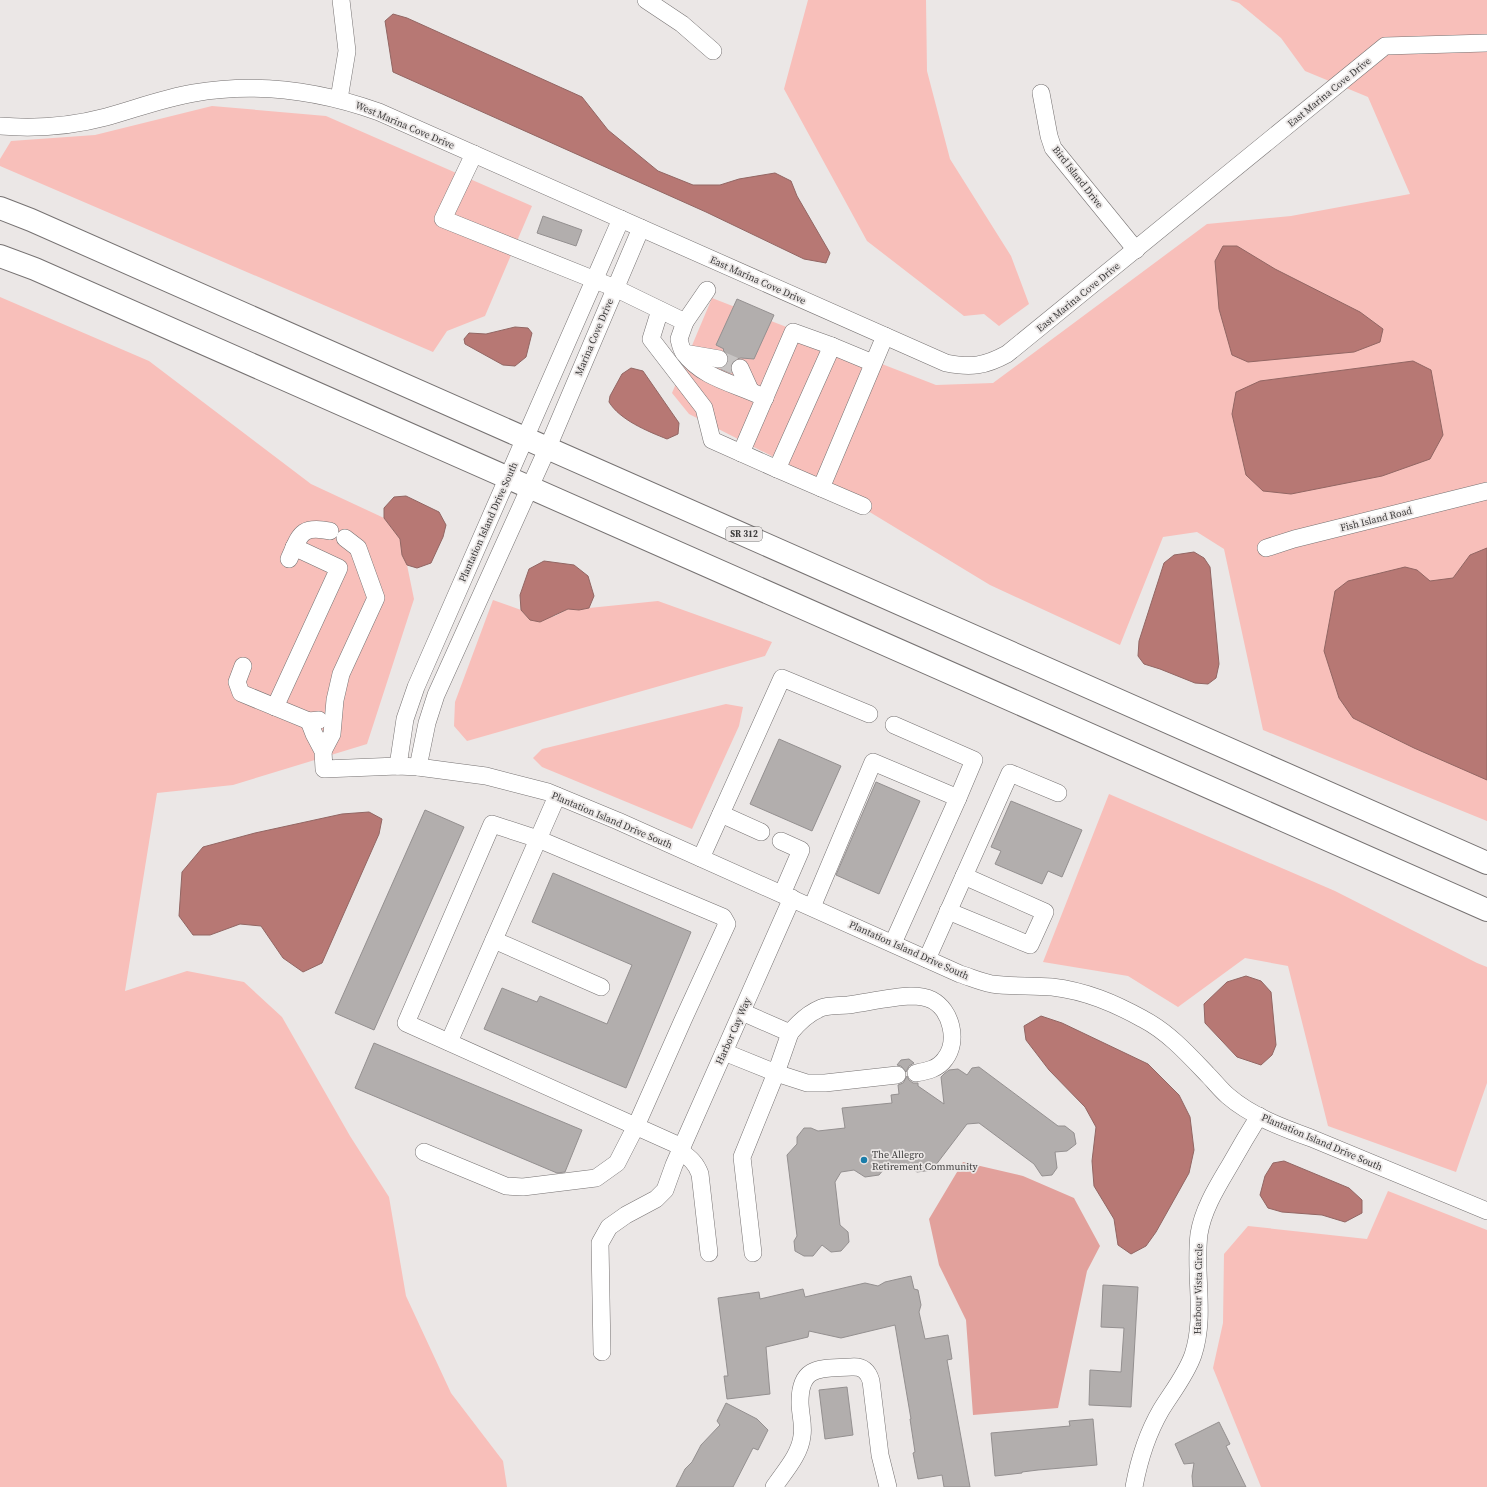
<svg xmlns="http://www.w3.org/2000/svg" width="1487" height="1487" font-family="'Source Serif 4',serif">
<rect width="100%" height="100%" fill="#ebe7e6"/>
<!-- green -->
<g fill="#f8bfba">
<polygon points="808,0 926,0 927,71 950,159 1011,256 1029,304 999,326 984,314 964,316 867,241 784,89"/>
<polygon points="1230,0 1487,0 1487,821 1263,730 1224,549 1197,532 1163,537 1120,645 990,585 807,474 689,414 672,393 712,298 936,385 993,383 1207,224 1291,216 1410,194 1368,97 1305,71 1281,38 1239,3"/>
<polygon points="212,106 326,116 532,206 485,316 447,331 433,352 0,166 0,159 11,141 95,135"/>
<polygon points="0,297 149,361 311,484 384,518 400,539 402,555 407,565 414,599 367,744 233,785 157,793 125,991 187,971 244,982 282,1017 350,1136 389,1197 406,1296 451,1393 503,1461 507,1487 0,1487"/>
<polygon points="493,600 521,610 530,620 555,616 568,609 579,610 589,608 658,601 772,642 765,656 467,741 454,726 455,702"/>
<polygon points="726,704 743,707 739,726 692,829 542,767 533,758 542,749"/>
<polygon points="1109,794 1335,891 1477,963 1487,967 1487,1083 1456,1172 1328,1126 1288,966 1245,958 1178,1007 1128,976 1043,962"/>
<polygon points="1388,1191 1487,1230 1487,1487 1261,1487 1213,1368 1223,1323 1224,1254 1248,1226 1367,1239"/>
</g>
<!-- forest -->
<polygon fill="#e2a19c" points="963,1162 1023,1176 1074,1198 1100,1246 1087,1271 1058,1408 973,1415 966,1320 939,1265 929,1219"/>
<!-- water -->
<g fill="#b77874" stroke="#926663">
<polygon points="393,14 407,18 582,97 608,130 658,171 693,185 720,185 739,179 775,173 791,181 797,196 830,253 826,263 804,259 706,212 393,72 385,21"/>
<polygon points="1223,246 1237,246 1275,269 1360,312 1383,329 1380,342 1354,352 1248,362 1232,355 1219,309 1215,261"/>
<polygon points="515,327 528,328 532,333 526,357 515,366 503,365 465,344 464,339 469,333 486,334"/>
<polygon points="1413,361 1431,370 1443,435 1430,459 1382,476 1291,494 1263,491 1246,475 1232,414 1236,392 1260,381"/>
<path d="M631,368l12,3 36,52 -1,11 -11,5c-20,-8 -47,-19 -58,-37l1,-6 12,-22z"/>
<polygon points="406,496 439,512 446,525 443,537 431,563 417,568 407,565 402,555 400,539 384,518 384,508 394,497"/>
<polygon points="1487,548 1487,780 1414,748 1353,718 1339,698 1324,651 1335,591 1348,581 1405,567 1417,570 1430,581 1453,578 1470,555"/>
<polygon points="1194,552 1204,558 1210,567 1219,664 1216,678 1208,684 1195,683 1160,669 1144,664 1138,656 1139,641 1164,563 1174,555"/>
<polygon points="544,561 574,565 588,576 594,596 589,608 579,610 568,609 540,622 530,620 521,610 520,595 529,569"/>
<polygon points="369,812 382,819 379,834 322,963 303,972 283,958 261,926 240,924 210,935 193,935 179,916 182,872 203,847 255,833 342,814"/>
<polygon points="1246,976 1261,981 1271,992 1276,1045 1272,1055 1261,1065 1237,1057 1205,1023 1204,1004 1227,982"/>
<polygon points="1041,1016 1062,1023 1148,1064 1179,1095 1190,1117 1194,1150 1189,1173 1156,1232 1146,1246 1131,1254 1118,1245 1114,1219 1094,1186 1092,1161 1096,1127 1085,1107 1049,1070 1026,1040 1024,1026"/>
<polygon points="1284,1161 1349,1188 1362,1200 1362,1213 1345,1222 1322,1215 1282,1212 1268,1208 1260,1195 1265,1176 1273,1163"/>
</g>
<!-- building -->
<g fill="#b2aead" stroke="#949090">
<polygon points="543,216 582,230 576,246 537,233"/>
<polygon points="737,299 774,315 754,359 741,358 736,359 732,363 730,367 731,373 721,369 727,365 729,361 728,356 723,350 724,349 716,345"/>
<polygon points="779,739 841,766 812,831 750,804"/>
<polygon points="876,782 920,801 879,894 836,875"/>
<polygon points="1011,801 1082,830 1062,877 1048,871 1042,884 995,864 1001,851 991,847"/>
<polygon points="425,810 464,827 374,1030 335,1013"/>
<polygon points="553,873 691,932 626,1088 484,1029 502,988 537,1002 540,996 607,1024 632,965 532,922"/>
<polygon points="374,1043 582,1130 565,1172 557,1173 355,1088"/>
<polygon points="909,1059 914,1063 909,1066 906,1072 901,1066 897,1065 901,1060"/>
<polygon points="979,1067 1058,1126 1065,1126 1074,1133 1076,1144 1067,1151 1055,1152 1057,1168 1052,1175 1042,1176 1034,1164 979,1123 967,1124 932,1170 917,1172 908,1166 884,1169 879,1175 865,1177 854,1170 841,1172 835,1182 840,1225 848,1232 849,1242 841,1251 831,1252 822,1245 813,1256 804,1256 795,1251 794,1241 797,1236 787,1155 797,1144 797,1137 804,1128 811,1128 818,1131 845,1128 842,1108 892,1103 891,1095 899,1094 898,1085 903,1083 907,1076 909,1080 913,1083 918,1083 918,1086 944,1104 941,1077 944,1074 949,1070 958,1069 967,1075 972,1068"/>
<polygon points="911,1276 914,1289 918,1290 921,1305 919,1312 925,1339 948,1335 952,1359 947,1360 970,1487 944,1487 942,1475 918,1479 913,1453 915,1452 910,1419 911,1419 895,1325 841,1338 809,1331 808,1337 766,1347 770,1394 727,1399 724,1376 728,1376 718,1298 759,1292 760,1299 803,1289 805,1297 865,1283 878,1286 885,1282"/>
<polygon points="1103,1285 1138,1287 1131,1407 1089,1405 1090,1370 1121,1372 1124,1328 1101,1327"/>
<polygon points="847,1387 853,1435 825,1439 819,1390"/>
<polygon points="726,1403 757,1419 768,1430 758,1450 753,1448 733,1487 676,1487 685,1469 692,1462 701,1445 720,1425 717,1421"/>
<polygon points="1093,1419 1097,1465 1038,1470 1022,1472 1022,1473 995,1476 991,1433 1070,1426 1069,1421"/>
<polygon points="1219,1422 1230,1444 1226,1446 1246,1487 1193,1487 1192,1476 1194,1463 1184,1464 1175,1444"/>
</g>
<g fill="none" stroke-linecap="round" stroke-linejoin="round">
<!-- minor-tunnel -->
<polyline stroke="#c8c5c4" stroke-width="17" stroke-dasharray="17 8" stroke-linecap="butt" points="719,359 740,368"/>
<defs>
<g id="minor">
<polyline points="646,0 682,24 713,51"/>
<polyline points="1041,93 1049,136 1053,148 1136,250"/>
<polyline points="339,99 347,51 341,0"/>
<path d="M0,126c35,3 72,0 106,-9 29,-8 58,-19 88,-24 63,-11 126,-2 185,19l567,251c25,5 39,3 61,-9l378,-308 102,-3"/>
<polyline points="474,154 443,219 615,288 685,322"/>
<path d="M707,290l-22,32 -6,17c1,4 2,10 5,14 19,26 54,31 81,45"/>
<polyline points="660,310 651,339 704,408 712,440 777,469"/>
<polyline points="684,353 719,359"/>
<polyline points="873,363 832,346 777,469 821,488 885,336"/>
<polyline points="740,368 750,390"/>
<polyline points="741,453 793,332 832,346"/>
<polyline points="821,488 863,506"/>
<polyline points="1266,548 1294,539 1487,491"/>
<path d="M289,559c11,-24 11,-34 41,-28"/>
<polyline points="243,666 237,682 241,693 309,721 319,720"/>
<polyline points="275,707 339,568 294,547"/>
<path d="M309,721l5,13 9,17 1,18 74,-3 20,1 68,9 62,16 70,29 342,153c10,3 21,8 32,10 20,3 40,1 60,3 34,4 62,16 91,32 25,13 45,35 64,55 7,7 13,15 21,22 23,20 55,32 83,42l176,73"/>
<polyline points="323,751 332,734 335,700 341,674 376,598 358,548 345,538"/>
<polyline points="398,766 405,719 416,687 621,219"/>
<polyline points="418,767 427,723 436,695 548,447 641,228"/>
<polyline points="721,814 761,832"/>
<polyline points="781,841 801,850 782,894"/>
<polyline points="701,858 782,678 869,714"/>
<polyline points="812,907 873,762 958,798 974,760 894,725"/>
<polyline points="948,911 1030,945 1045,912 964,876"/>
<polyline points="494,940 601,987"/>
<polyline points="893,943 958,798"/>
<polyline points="927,959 1010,773 1058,793"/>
<path d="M790,1033c8,-10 19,-20 31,-25 7,-3 18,-2 27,-3 21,-3 42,-8 63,-9 7,0 15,1 21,4 19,10 27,41 13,59 -7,10 -18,12 -29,14"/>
<polyline points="449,1042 557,796"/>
<polyline points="724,1052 776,1073 790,1033 742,1012"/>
<path d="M680,1151c10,7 16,12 20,23l9,79"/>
<path d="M424,1152l82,34 17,1 73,-9 21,-15 19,-37 47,-106 44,-96 -4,-7 -185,-78 -46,-15 -86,199c92,41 184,82 276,124"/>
<polyline points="753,1253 742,1157 776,1073 807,1083 825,1083 897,1075"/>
<polyline points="602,1352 600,1243 609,1227 626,1215 656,1199 665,1190 674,1165 792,898"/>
<path d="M774,1487c10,-15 26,-32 28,-51 2,-11 -2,-22 -2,-34 0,-38 22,-33 51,-35 11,-1 17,4 20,14l9,74 8,32"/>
<path d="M1134,1487c5,-27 13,-53 27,-77 11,-18 25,-35 32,-55 13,-39 1,-80 6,-121 4,-25 18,-47 31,-69 9,-16 19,-33 29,-49"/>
</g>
<g id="major">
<polyline points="0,208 31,220 1487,863"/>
<polyline points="0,256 35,269 1487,910"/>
</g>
</defs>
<!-- minor casing -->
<use href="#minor" stroke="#767272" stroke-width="18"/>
<!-- major casing -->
<use href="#major" stroke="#767272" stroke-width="24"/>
<!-- minor -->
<use href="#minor" stroke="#fff" stroke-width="17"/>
<!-- major -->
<use href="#major" stroke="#fff" stroke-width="22"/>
</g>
<!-- markers -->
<circle fill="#1b7da9" stroke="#ebe7e6" stroke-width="1.5" cx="864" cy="1160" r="4"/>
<g text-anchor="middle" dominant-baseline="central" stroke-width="3.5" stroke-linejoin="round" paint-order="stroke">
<!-- shield labels -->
<rect fill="#ebe7e6" stroke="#706f6e" stroke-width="1" x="726" y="527" width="36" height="14" rx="3"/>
<g font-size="9" font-weight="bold" fill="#3c3b3b">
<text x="744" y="534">SR 312</text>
</g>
<!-- street labels -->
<g font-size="10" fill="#3c3b3b" stroke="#ebe7e6">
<text transform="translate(1329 92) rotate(-39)">East Marina Cove Drive</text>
<text transform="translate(405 125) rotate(23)">West Marina Cove Drive</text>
<text transform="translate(1078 177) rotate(52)">Bird Island Drive</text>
<text transform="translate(758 280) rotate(24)">East Marina Cove Drive</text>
<text transform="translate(1078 297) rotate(-39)">East Marina Cove Drive</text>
<text transform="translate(594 337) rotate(-67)">Marina Cove Drive</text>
<text transform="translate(1376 519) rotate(-14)">Fish Island Road</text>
<text transform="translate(488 522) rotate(-66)">Plantation Island Drive South</text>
<text transform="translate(612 820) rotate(23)">Plantation Island Drive South</text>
<text transform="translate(909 950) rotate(24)">Plantation Island Drive South</text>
<text transform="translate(733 1031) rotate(-66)">Harbor Cay Way</text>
<text transform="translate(1322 1142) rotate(23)">Plantation Island Drive South</text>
<text transform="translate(1198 1289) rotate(-89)">Harbour Vista Circle</text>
</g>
<!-- poi labels -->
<g font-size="10" fill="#3c3b3b" stroke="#ebe7e6" text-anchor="start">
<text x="872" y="1154">The Allegro<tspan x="872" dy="12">Retirement Community</tspan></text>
</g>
</g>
</svg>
